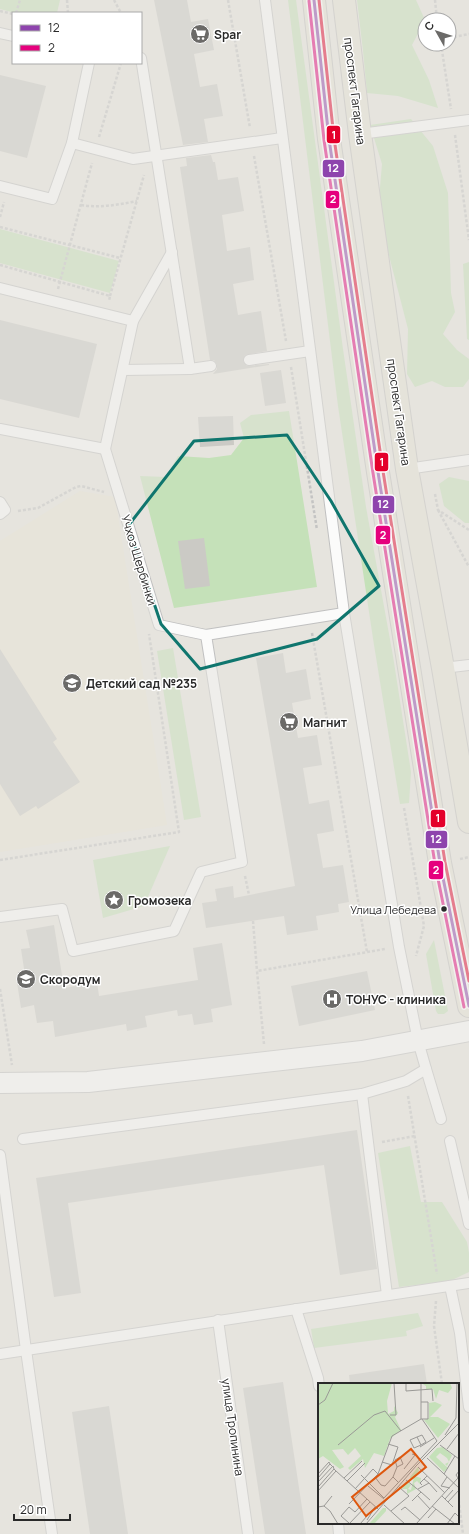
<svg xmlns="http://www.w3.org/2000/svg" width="469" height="1534" font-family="Manrope,sans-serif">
<rect width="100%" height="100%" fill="#e6e4de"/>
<!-- education -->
<polygon fill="#e9e4d4" points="80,491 115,497 167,825 0,852 0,541"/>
<!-- green -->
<g fill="#c5e1b9">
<polygon points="0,0 60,0 57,13 15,13 0,9"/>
<polygon points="288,0 296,0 343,349 366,507 393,656 411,772 409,803 400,804 374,645 338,406"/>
<polygon points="357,0 416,0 425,20 412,45 429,80 438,108 398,96 367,93 363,51"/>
<polygon points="411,119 433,146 448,193 451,293 455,312 443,334 457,350 469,359 469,379 463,387 445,387 432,381 415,387 407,374 408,329 386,244 379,199 382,164 370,125"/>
<polygon points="0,229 119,261 110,293 0,263"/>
<polygon points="469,262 469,340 467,339 463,264"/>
<polygon points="289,411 317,587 174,608 140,476 166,477 178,456 209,458 231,455 244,438 240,423 251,415"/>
<polygon points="449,477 469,481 469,523 465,523 444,506 439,484"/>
<polygon points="173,648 201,817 184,820 157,651"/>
<polygon points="170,846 144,906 103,918 93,860"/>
<polygon points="434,940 448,1011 444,1014 438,1014 436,1011 426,954"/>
<polygon points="410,1146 421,1202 442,1202 467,1242 469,1253 469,1272 450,1281 399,1287 378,1153"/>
<polygon points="418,1313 423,1326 406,1331 407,1336 314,1348 311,1329"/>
</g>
<!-- building -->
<g fill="#cbcac5">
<polygon points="154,0 187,0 191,22 208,19 214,50 194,54 200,87 217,84 223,116 204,119 208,142 183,145"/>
<polygon points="0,75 46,86 27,158 0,151"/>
<polygon points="211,155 213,162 215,162 218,180 238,177 244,211 222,215 227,251 250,247 254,280 233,284 238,315 261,311 267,351 245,355 243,361 247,366 269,364 269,365 213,374 217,369 217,365 214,360 210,360 180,167 187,166 186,158"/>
<polygon points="0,320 97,344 79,418 0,399"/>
<polygon points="281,370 286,403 265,406 260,373"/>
<polygon points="233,416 234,445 200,447 198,417"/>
<polygon points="204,538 210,586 185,589 178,541"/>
<polygon points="0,649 57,739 53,742 80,782 38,809 36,806 20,816 0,784"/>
<polygon points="283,653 286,673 306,669 311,699 292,703 298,738 317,735 322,765 303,768 309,804 329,800 334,831 317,834 323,868 343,865 349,902 338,904 339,912 316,916 318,930 287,935 284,916 206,928 202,903 217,901 215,889 233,886 234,898 295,886 256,658"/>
<polygon points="54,925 64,988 97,982 99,996 198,980 193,948 222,943 232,1005 211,1009 213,1022 194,1025 192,1014 178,1016 177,1010 145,1016 147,1027 127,1031 126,1024 55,1037 53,1021 37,1023 34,1005 21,1008 16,976 25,975 21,949 30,948 26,930"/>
<polygon points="367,971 375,1010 299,1026 291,986"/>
<polygon points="357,1130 377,1269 340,1275 324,1165 68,1203 81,1293 54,1297 36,1178"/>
<polygon points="424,1364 427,1384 350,1384 349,1375"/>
<polygon points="283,1382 306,1534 265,1534 243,1388"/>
<polygon points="109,1406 128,1534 90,1534 72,1412"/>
</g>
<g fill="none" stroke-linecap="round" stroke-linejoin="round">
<defs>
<g id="service">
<polyline points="0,33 13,36"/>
<polyline points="141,58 190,369 211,366"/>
<polyline points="360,134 469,120"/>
<polyline points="72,143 133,159 282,138"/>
<polyline points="0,186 52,199 72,143 89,63"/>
<polyline points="0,288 133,321 105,449"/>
<polyline points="133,321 172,252"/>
<polyline points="249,360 310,351"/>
<polyline points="123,370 190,369"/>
<polyline points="0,429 105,449"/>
<polyline points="105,449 159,625 206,635"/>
<polyline points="407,469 469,460"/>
<polyline points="0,502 5,510 0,514"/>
<polyline points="443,668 469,665"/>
<polyline points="0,917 62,909 73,951 174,931 201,872 242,862 206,635 344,613"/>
<polyline points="426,1069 441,1119"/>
<polyline points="362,1094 387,1295"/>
<polyline points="23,1139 362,1094 406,1081 426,1069 418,1041 399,947 344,613 265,0"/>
<polyline points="450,1141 469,1224"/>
<polyline points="0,1155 26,1350 52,1534"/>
<polyline points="450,1286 460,1333 469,1407"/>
<polyline points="296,1309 318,1378 319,1386"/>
<polyline points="218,1320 248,1534"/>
<polyline points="0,1354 469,1283"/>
<polyline points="338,1523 339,1534"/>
</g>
<polyline id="minor" points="0,1083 88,1082 362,1051 469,1031"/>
<g id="primary">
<polyline points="314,0 329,139 378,472 440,863 469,1006"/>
<polyline points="344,0 360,134 407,469 443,668 469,822"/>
</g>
</defs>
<!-- service casing -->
<use href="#service" stroke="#c0c0c0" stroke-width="12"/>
<!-- minor casing -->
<use href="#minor" stroke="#c0c0c0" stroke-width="22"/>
<!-- primary casing -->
<use href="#primary" stroke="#bfbebc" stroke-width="24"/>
<!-- path -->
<g stroke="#c4c4c3" stroke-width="2.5" stroke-dasharray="3 2" stroke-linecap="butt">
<polyline points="67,0 68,13"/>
<polyline points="114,0 121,13"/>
<polyline points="228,0 250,128"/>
<polyline points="435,0 437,20"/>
<polyline points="0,11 13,14"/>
<polyline points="16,13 20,0"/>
<polyline points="449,38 469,34"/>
<polyline points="441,44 451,109"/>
<polyline points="455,135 469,240"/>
<polyline points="99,137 121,63"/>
<polyline points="254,156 286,341"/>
<path d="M81,205c19,3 36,0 56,-4"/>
<polyline points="0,217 4,202"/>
<polyline points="0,227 120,258"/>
<polyline points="0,265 110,296 109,301"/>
<polyline points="58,289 92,163"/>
<polyline points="110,296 144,175"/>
<polyline points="291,367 317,530"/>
<polyline points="435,494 438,510 469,530"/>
<polyline points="438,510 469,567"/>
<polyline points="18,511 38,508 76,487 81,486 104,492"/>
<polyline points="312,633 367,952"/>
<polyline points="404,808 424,926 416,956"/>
<polyline points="460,859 469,857"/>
<polyline points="0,860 179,832 149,634"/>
<polyline points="245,876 249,895"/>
<polyline points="253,921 257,971"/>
<polyline points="0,989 12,1065"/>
<polyline points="264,1044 257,971 385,949"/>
<polyline points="408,1096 437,1274"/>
<polyline points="382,1142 415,1136"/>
<polyline points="436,1301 434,1326 442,1384"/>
<polyline points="458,1495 463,1534"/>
</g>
<!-- service -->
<use href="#service" stroke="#fbfbfa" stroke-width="10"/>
<!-- minor -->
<use href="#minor" stroke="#fbfbfa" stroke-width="20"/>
<!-- primary -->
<use href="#primary" stroke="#e4e2d4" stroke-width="22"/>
<defs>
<polyline id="bus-1" points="314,0 329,139 378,472 440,863 469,1006"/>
<polyline id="bus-2" points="309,1 324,140 373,473 435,864 464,1007"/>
<polyline id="bus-3" points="319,0 334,138 383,471 445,862 469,981"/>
</defs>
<!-- bus-1 casing -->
<use href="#bus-1" stroke="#fff" stroke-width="6"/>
<!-- bus-2 casing -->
<use href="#bus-2" stroke="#fff" stroke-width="6"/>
<!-- bus-3 casing -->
<use href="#bus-3" stroke="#fff" stroke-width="6"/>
<!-- bus-1 -->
<use href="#bus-1" stroke="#8e44ad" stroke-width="3"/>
<!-- bus-2 -->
<use href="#bus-2" stroke="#e5007d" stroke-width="3"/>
<!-- bus-3 -->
<use href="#bus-3" stroke="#e4002b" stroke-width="3"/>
</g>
<!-- marked area -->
<path d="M0 0H469V1534H0ZM287,435l44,66 48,85 -62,53 -117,30 -39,-45 -33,-98 66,-85z" fill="#e6e4de" fill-opacity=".55" fill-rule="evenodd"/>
<path fill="none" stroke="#0f766e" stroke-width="3" stroke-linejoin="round" d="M287,435l44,66 48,85 -62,53 -117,30 -39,-45 -33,-98 66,-85z"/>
<!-- icons -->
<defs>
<symbol id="supermarket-disc" viewBox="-11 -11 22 22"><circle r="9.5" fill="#6b6a68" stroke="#fff"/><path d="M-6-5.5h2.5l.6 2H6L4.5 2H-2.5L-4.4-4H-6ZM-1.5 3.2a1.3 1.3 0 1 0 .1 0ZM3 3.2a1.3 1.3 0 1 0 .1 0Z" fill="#fff"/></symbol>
<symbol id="school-disc" viewBox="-11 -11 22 22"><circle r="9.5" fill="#6b6a68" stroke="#fff"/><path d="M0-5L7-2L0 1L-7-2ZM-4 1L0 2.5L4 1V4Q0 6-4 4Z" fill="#fff"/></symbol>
<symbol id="sight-disc" viewBox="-11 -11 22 22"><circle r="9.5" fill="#6b6a68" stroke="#fff"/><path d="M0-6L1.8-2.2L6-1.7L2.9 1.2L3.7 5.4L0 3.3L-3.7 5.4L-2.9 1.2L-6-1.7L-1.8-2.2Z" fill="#fff"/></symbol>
<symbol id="hospital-disc" viewBox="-11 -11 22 22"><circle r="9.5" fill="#6b6a68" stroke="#fff"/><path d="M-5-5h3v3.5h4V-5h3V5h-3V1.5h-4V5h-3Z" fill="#fff"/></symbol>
</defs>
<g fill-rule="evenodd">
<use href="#supermarket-disc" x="189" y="23" width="22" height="22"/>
<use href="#school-disc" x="61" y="672" width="22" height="22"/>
<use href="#supermarket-disc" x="278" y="711" width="22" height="22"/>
<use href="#sight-disc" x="103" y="889" width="22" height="22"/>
<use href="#school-disc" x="15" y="968" width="22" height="22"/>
<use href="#hospital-disc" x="321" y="988" width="22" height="22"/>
</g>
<!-- markers -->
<circle fill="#292929" stroke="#fff" stroke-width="1.5" cx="444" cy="909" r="3.5"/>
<g text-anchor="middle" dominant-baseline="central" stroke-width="3" stroke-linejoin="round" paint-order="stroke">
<!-- bus labels -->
<g font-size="11" fill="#292929" stroke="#fff" text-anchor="end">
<text x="436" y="909">Улица Лебедева</text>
</g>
<!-- poi labels -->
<g font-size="12" font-weight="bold" fill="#292929" stroke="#fff" text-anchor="start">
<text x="214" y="34">Spar</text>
<text x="86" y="683">Детский сад №235</text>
<text x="303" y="722">Магнит</text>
<text x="128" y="900">Громозека</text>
<text x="40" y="979">Скородум</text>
<text x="346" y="999">ТОНУС - клиника</text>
</g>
<!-- street labels -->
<g font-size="12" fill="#292929" stroke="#fff">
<text transform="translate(355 91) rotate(83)">проспект Гагарина</text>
<text transform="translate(399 412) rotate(82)">проспект Гагарина</text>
<text transform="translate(139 560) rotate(73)">Учхоз Щербинки</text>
<text transform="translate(233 1427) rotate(82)">улица Тропинина</text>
</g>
</g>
<!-- overview -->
<g transform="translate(318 1383)">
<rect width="141" height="141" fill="#e6e4de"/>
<path d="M0,0h74l-5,18 1,13 6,-3v-5l4,7 -3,4 6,13 -11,9 -6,17 -10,-3 -9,15 -2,-9 -13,11 -2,-2 13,-12 -6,-8 -7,7 -5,-6 -11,1 12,17 -4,2 -17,-13 -5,3zM103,0h29l2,5 -4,5 -9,-3 -3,9 -3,-10 -7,1v-4zM117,19l7,3 -12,12h8l12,7 -12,14 -14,-18 5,-2v-15zM125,64l9,8 -5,11 -2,-2 4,-2 -2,-4 -7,-5 -4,4 12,11 -4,4 -15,-15 8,-9zM100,84l1,4 -5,5 7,2 -1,6 -3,-3 -3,2 2,6 -9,5v-5h-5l4,-8 5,4 -3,4 3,1 3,-13 -3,2 -1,-2zM65,125h3v3l-12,13h-5z" fill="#c5e1b9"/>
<path fill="none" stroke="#9a9996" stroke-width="1" d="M88,0v8l26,-2 1,12M103,0v36M0,22l7,-5 8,-17M72,32h6l-2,-32M104,36l15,22M127,52l11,-17 1,-35M99,54l4,8 -7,3 -4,-8zM99,54l5,-2 4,7 -5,3M20,62l36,-30 11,-4 16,20M122,62l19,14M102,64l14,-9M129,66l12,-16M109,75l32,30M64,79l10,3 6,-18 -10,-3M100,84l27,26M86,86l11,-14 -3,-1M18,88l42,38M0,91l11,-12 1,2M126,91l11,-18M43,92l23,23M57,94l6,8 4,1 8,-9 5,5M75,94l4,-10 6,-3 -3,-7 -5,3 2,7M129,94l-6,9 9,2M0,95l12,-14 2,2M26,95l18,-17M88,97l15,12 -9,9M29,98l18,-18M0,99l15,-16 1,3M111,100l8,9M104,102l-2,-2 7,-7M1,103l15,-17 2,2M50,103l16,13M37,106l18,-20 5,5M100,106l11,-6 -5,-4M0,108l18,-20M103,109l9,8M99,112l13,14M124,113l11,11M66,115l53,-57M127,116l8,-9M130,119l11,-12M31,121l29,-30 14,-38 29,-17h7v-17h-7M66,122l21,19M6,123l8,-10M114,123l23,18M0,124l6,-1 6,5 8,13M83,127l4,-3 15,13M73,128l18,-15 -10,-9M110,135l8,-9M49,137l7,-11M31,140l-8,-7 8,-9 6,5 12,-13M31,141l21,-22M42,141l15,-17M48,141l50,-58 43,-43M98,141l42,-46 -2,-3 3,-4M129,141l8,-11 4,4"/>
<path fill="#de570d" fill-opacity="0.15" stroke="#de570d" stroke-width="2" d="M93,66l15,18 -60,49 -14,-19z"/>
<rect width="141" height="141" fill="none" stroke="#292929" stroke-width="2"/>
</g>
<g stroke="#fff" stroke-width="1.5">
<rect x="326" y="125" width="15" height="19" rx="4" fill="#e4002b"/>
<rect x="322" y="159" width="23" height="19" rx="4" fill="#8e44ad"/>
<rect x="325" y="190" width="15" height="19" rx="4" fill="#e5007d"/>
<rect x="374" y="452" width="15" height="20" rx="4" fill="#e4002b"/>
<rect x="372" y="495" width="23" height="19" rx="4" fill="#8e44ad"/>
<rect x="375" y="525" width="16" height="20" rx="4" fill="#e5007d"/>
<rect x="430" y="809" width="16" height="19" rx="4" fill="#e4002b"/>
<rect x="425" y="830" width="23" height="19" rx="4" fill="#8e44ad"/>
<rect x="428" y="860" width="16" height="20" rx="4" fill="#e5007d"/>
</g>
<g font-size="11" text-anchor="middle" font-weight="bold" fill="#fff">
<text x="334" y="139">1</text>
<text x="333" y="172">12</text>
<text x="333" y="203">2</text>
<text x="382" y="466">1</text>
<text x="383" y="508">12</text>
<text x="383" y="539">2</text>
<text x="438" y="822">1</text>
<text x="436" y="843">12</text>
<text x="436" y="874">2</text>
</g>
<!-- legend -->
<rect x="12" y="12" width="130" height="52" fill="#ffffff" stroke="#a9a9a9"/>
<rect x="20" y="25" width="20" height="6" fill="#8e44ad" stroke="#a9a9a9"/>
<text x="48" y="32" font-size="12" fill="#292929">12</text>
<rect x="20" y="45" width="20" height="6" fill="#e5007d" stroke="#a9a9a9"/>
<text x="48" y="52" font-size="12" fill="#292929">2</text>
<!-- north arrow -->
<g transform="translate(437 32) rotate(309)"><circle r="19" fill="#ffffff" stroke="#a9a9a9"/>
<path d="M0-3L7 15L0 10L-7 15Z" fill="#6b6a68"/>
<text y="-6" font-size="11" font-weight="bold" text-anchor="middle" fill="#292929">С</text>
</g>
<!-- scale -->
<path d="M14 1514v6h56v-6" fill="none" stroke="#292929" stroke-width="2"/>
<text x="20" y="1514" font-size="12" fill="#292929" stroke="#ffffff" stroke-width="3" paint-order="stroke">20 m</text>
</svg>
